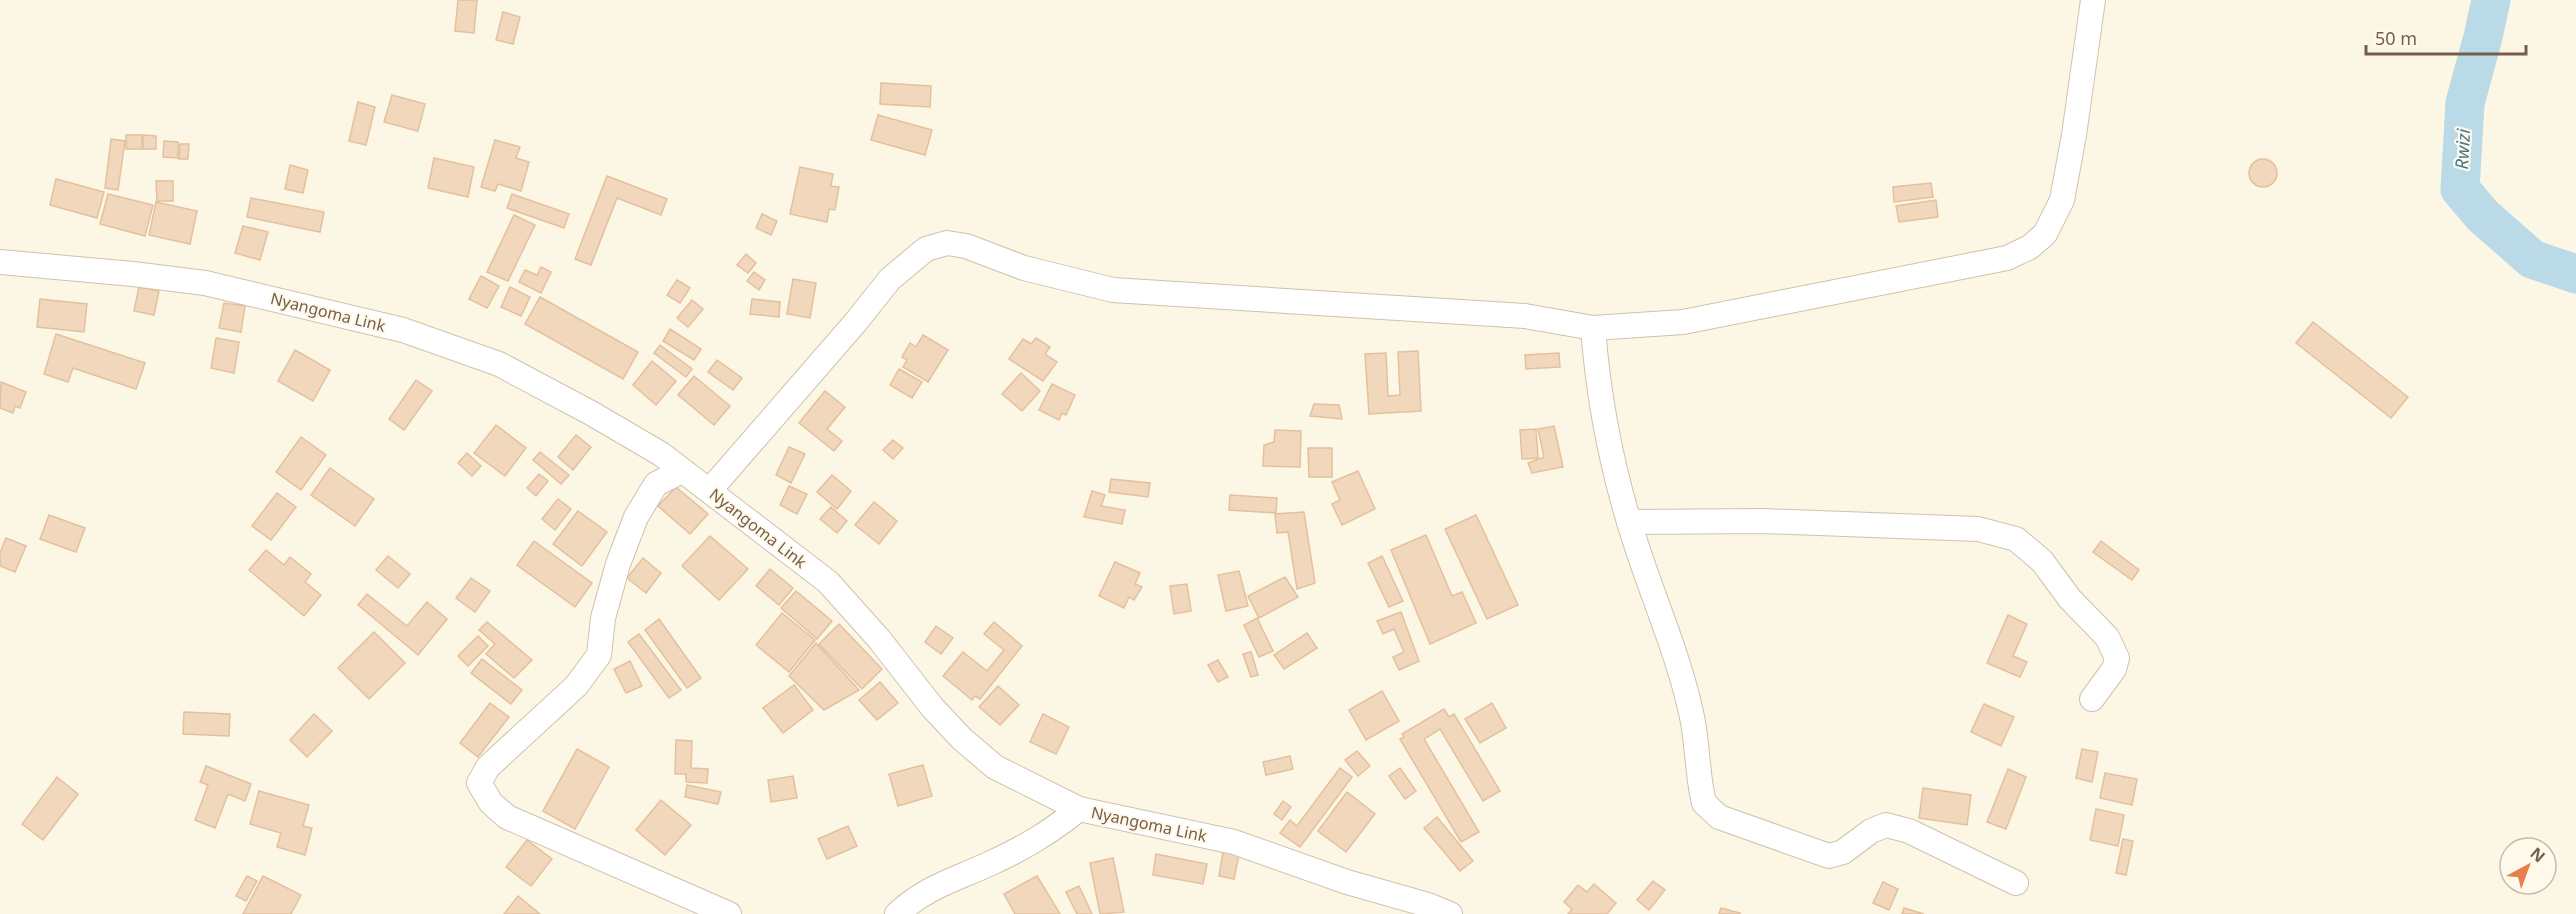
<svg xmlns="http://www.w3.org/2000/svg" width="2576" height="914" font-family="'Noto Sans',sans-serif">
<rect width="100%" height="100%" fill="#fcf6e5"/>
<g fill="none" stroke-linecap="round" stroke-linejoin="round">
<!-- river -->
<polyline stroke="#b9dae6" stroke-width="39" points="2491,0 2483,37 2465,103 2460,189 2483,216 2532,259 2576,274"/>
</g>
<!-- building -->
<g fill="#f1d8bd" stroke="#e4c09d" stroke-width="1.5">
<polygon points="458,0 477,0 474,33 455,31"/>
<polygon points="503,12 520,17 513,44 496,40"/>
<polygon points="881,83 931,86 930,107 880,104"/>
<polygon points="392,95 425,104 418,131 384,122"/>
<polygon points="358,102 375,107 366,145 349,141"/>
<polygon points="878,115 932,130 925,155 871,140"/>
<rect x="126" y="135" width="16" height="14"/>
<polygon points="143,135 156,136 156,149 143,149"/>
<polygon points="111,139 125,141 118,190 105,188"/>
<polygon points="495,140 520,147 516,158 529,162 521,191 498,184 495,191 481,187"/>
<polygon points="164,141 178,142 178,158 163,157"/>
<polygon points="180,144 189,144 188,159 179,159"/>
<polygon points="434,158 474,167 468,197 428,188"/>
<circle cx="2263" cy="173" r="14"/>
<polygon points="290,165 308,170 303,193 285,189"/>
<polygon points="800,167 833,174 831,186 839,187 835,210 829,209 827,222 790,214"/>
<polygon points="607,176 667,199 661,215 617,198 591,265 575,259"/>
<polygon points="56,179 104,192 97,218 50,205"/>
<polygon points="156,181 173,181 173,201 157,201"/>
<polygon points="1931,183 1933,197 1894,202 1893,187"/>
<polygon points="108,194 153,205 145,236 100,224"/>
<polygon points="512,194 569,214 564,228 507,208"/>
<polygon points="251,198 324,212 320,232 247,217"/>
<polygon points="1936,200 1938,217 1899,222 1896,206"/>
<polygon points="156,202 197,211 190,244 149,235"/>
<polygon points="762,214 777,221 771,235 756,228"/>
<polygon points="514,215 535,225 508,281 487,272"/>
<polygon points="243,226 268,232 260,260 235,253"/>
<polygon points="746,254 756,263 748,273 737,265"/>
<polygon points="541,267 551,272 541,293 519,282 525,270 537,275"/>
<polygon points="754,272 765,280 759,290 747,281"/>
<polygon points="481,276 499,286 487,308 469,299"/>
<polygon points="793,279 816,283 810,318 787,314"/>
<polygon points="677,280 690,288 680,303 667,295"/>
<polygon points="139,287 159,291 154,315 134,311"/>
<polygon points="510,287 530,297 521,316 501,307"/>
<polygon points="540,297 638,352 623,379 525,324"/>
<polygon points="40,299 87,304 84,332 37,327"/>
<polygon points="752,299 780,302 779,317 750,314"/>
<polygon points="692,300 703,309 688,327 677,318"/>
<polygon points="224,303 245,306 241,332 219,328"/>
<polygon points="2313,322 2408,397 2391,418 2296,343"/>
<polygon points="670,329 701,349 694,360 663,341"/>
<polygon points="56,334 145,363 136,389 73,368 68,382 44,374"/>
<polygon points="923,335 948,350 928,382 903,367 907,360 902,357 910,343 916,347"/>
<polygon points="216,338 239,342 234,373 211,368"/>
<polygon points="1036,338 1050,347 1045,354 1057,362 1043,381 1009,359 1023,339 1031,344"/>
<polygon points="660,345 692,369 686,377 654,353"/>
<polygon points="295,350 330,370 313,401 278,381"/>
<polygon points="1418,351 1421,411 1369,414 1365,354 1386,353 1388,396 1400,395 1398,352"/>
<polygon points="1559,353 1560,367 1526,369 1525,355"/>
<polygon points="717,360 742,378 733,390 708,372"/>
<polygon points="652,361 676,381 656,405 633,385"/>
<polygon points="899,369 922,382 912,398 890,385"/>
<polygon points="1021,373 1040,391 1022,411 1002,394"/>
<polygon points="694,376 730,406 714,425 678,395"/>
<polygon points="416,380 432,391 404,430 389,419"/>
<polygon points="1,382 26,392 20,408 15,406 13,413 0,408"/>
<polygon points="1052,384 1075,395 1066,415 1062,413 1059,420 1039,410"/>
<polygon points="825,391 845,407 827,429 842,441 834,451 799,423"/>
<polygon points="1314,404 1339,405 1342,419 1310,416"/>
<polygon points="496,425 526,448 505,476 474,453"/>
<polygon points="1554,426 1563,467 1532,473 1528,463 1544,457 1538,429"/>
<polygon points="1536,429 1538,458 1522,459 1520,430"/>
<polygon points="1275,430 1301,431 1300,467 1263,466 1264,445 1274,442"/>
<polygon points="576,435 591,447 573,470 558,457"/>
<polygon points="301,437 326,455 301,490 276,472"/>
<polygon points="893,440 903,448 893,459 883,450"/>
<polygon points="789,447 805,454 791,483 776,475"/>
<polygon points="1308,448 1332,448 1332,477 1309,477"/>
<polygon points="540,452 569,475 561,484 533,460"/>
<polygon points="467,453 481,466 472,476 458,463"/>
<polygon points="330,468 374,499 355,526 311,495"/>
<polygon points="1358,471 1375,509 1342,525 1332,504 1340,500 1332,482"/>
<polygon points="539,474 548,481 536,496 527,488"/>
<polygon points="832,475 851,491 837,509 817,492"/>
<polygon points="1111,479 1150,483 1148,497 1109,492"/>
<polygon points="789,486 807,494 797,514 780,505"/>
<polygon points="676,487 708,514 690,534 658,506"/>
<polygon points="1092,491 1105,495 1101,506 1125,510 1122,524 1084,517"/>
<polygon points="277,493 296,507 271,540 252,526"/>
<polygon points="1230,495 1277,498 1276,513 1229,510"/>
<polygon points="558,499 571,509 555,530 542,519"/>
<polygon points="874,502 897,521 879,544 855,525"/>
<polygon points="831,507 847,521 837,533 820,519"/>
<polygon points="578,511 607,532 582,566 553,544"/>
<polygon points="1304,512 1315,583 1297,589 1288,532 1277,533 1275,514"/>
<polygon points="49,515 85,528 76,552 40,539"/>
<polygon points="1476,515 1518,605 1487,619 1445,529"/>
<polygon points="1426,535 1452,596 1462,592 1476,623 1430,644 1391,550"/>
<polygon points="710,536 748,569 719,600 682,566"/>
<polygon points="6,538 26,546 15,572 0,566 0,553"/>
<polygon points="534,541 592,583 575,607 517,565"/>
<polygon points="2101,541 2139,570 2132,580 2093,552"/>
<polygon points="266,550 284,565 290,557 311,574 305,582 321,595 304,616 249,570"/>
<polygon points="388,556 410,574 398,588 376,570"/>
<polygon points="1382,556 1403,601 1389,607 1368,563"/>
<polygon points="643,558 661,573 646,593 627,578"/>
<polygon points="1115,562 1140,573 1135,584 1142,587 1134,600 1129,597 1124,608 1099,596"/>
<polygon points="770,569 793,588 779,605 756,586"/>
<polygon points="1239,571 1248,606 1226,611 1218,575"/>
<polygon points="1285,577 1298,597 1259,618 1248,596"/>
<polygon points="471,578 490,591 475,612 456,598"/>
<polygon points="1187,584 1191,611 1174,614 1170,586"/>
<polygon points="796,591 832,621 817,639 781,608"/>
<polygon points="367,594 407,626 427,602 447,619 418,655 358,605"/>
<polygon points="1401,612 1419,661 1399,670 1393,657 1404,652 1394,629 1383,634 1377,621"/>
<polygon points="782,613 815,640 789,672 756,645"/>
<polygon points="2008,615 2027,624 2013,656 2027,662 2020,677 1987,663"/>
<polygon points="1257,618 1273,651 1259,657 1244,625"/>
<polygon points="659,619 701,678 687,688 645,630"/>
<polygon points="487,622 532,660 514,678 486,654 495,644 479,630"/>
<polygon points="994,622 1022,646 980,699 975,696 972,700 943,676 963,652 987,671 1004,650 984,634"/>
<polygon points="839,624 882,669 862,689 819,644"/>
<polygon points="936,626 953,638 941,654 925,642"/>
<polygon points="374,632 405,663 369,699 338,668"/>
<polygon points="1307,633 1317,648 1284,669 1274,655"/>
<polygon points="639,634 681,690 669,698 628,642"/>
<polygon points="478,636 488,646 468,666 458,656"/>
<polygon points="816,643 859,690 824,710 789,676"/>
<polygon points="1251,652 1258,675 1251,677 1243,654"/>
<polygon points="482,659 522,690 511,704 471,673"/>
<polygon points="1218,660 1228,677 1218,682 1208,665"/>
<polygon points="630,661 642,686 626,693 614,669"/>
<polygon points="880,682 898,703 877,720 859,700"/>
<polygon points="794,685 813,710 783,733 763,708"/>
<polygon points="998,686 1019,705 1000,725 979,707"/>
<polygon points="1382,691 1399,721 1366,740 1349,710"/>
<polygon points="490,703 509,717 478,757 460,743"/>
<polygon points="1492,703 1506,728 1480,743 1465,719"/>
<polygon points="1984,704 2014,717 2001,746 1971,732"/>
<polygon points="1444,709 1449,717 1454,714 1500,791 1483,801 1440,729 1424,739 1479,832 1461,842 1400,739 1404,737 1402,734"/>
<polygon points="184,712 230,714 229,736 183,734"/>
<polygon points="314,714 332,731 307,757 290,740"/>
<polygon points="1043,714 1069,727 1056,754 1030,742"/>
<polygon points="676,740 692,741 691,768 708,769 707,783 686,782 686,774 675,774"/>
<polygon points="577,749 609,767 575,829 543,811"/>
<polygon points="2082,749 2098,752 2092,782 2076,778"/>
<polygon points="1357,751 1370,766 1358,776 1345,760"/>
<polygon points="1290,756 1293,769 1266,775 1263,762"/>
<polygon points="923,765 932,796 898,806 889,774"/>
<polygon points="206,766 251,784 245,801 228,794 215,828 195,820 208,785 200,782"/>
<polygon points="1340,768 1352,777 1300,847 1280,833 1290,820 1297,826"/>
<polygon points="1400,768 1416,791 1405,799 1389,776"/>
<polygon points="2008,769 2026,777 2006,829 1987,822"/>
<polygon points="2105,773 2137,779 2132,805 2100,798"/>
<polygon points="793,776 797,798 771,802 768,780"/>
<polygon points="57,777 78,794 43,840 22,824"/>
<polygon points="687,785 721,792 718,804 685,797"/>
<polygon points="1923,788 1971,795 1967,825 1919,818"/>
<polygon points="259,791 309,805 303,826 312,828 305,855 277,847 281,833 250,824"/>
<polygon points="1347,792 1375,814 1346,852 1318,831"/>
<polygon points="661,800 691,825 665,855 636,830"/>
<polygon points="1283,801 1291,807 1282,820 1274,814"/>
<polygon points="2096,809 2124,815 2118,846 2090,840"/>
<polygon points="1437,817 1473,861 1460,871 1424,828"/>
<polygon points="848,826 857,846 827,859 818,839"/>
<polygon points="2123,839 2133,841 2126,875 2116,873"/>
<polygon points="527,840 552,859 531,886 506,867"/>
<polygon points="1223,852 1239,855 1234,879 1219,876"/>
<polygon points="1156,854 1207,864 1203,884 1153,875"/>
<polygon points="1113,858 1124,912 1100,914 1090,863"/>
<polygon points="247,876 257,881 246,901 236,896"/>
<polygon points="263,876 301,895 291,914 243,914"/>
<polygon points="1037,876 1060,914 1015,914 1004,894"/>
<polygon points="1653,881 1665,890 1649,910 1637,900"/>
<polygon points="1883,882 1898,889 1889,910 1873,903"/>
<polygon points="1594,884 1616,903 1607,914 1568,914 1572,909 1564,902 1578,885 1587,892"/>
<polygon points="1079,886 1092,914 1077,914 1066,892"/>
<polygon points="518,896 540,914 504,914"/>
<polygon points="1721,908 1740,913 1740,914 1719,914"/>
<polygon points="1904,908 1924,914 1902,914"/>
</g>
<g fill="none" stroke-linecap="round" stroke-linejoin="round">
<defs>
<g id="street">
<polyline points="0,262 133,274 205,283 403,330 499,364 591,413 661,454 828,582 879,639 932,707 962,739 995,767 1079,809 1234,842 1347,882 1428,905 1450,914"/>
<path d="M1593,328c5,65 17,131 36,194 19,65 49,128 63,195 6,29 5,58 12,86l15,14 110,39 14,-4 28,-21 15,-6 23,6 107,52"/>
<polyline points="682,471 656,484 636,517 618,564 603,618 599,655 576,686 488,767 479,783 491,803 507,817 729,914"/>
<polyline points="710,490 855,323 890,279 926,249 947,243 966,246 1024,268 1113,290 1525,316 1593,328 1683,322 2007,258 2030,247 2045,234 2062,200 2074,135 2093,0"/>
<polyline points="1629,522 1762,521 1978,529 2016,539 2042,561 2070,599 2107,637 2117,658 2114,669 2092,699"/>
<path d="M897,914c29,-27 57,-34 92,-50 35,-16 60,-31 90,-55"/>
</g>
</defs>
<!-- street casing -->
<use href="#street" stroke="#d0c1ae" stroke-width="26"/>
<!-- street -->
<use href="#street" stroke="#fff" stroke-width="24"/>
</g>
<g text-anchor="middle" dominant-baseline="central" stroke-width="4.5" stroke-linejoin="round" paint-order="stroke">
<!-- street labels -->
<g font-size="16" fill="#755e4a" stroke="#fff9eb">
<text transform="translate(328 312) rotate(14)">Nyangoma Link</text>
<text transform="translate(758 528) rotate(38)">Nyangoma Link</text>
<text transform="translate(1149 824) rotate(12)">Nyangoma Link</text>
</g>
<!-- water labels -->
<g font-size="18" font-style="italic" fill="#447588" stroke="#fff9eb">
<text transform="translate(2462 149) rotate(-87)">Rwizi</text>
</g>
</g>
<!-- north arrow -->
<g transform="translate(2528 866) rotate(41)"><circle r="28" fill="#fff9eb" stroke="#c8bbab" stroke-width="1.5"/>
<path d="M0-4.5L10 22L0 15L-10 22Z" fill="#e57f4b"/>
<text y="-9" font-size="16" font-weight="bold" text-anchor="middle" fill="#755e4a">N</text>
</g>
<!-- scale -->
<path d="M2366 45v9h160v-9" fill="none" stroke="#755e4a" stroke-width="3"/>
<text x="2375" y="45" font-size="18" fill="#755e4a" stroke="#fff9eb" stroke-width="4.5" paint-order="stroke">50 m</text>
</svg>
